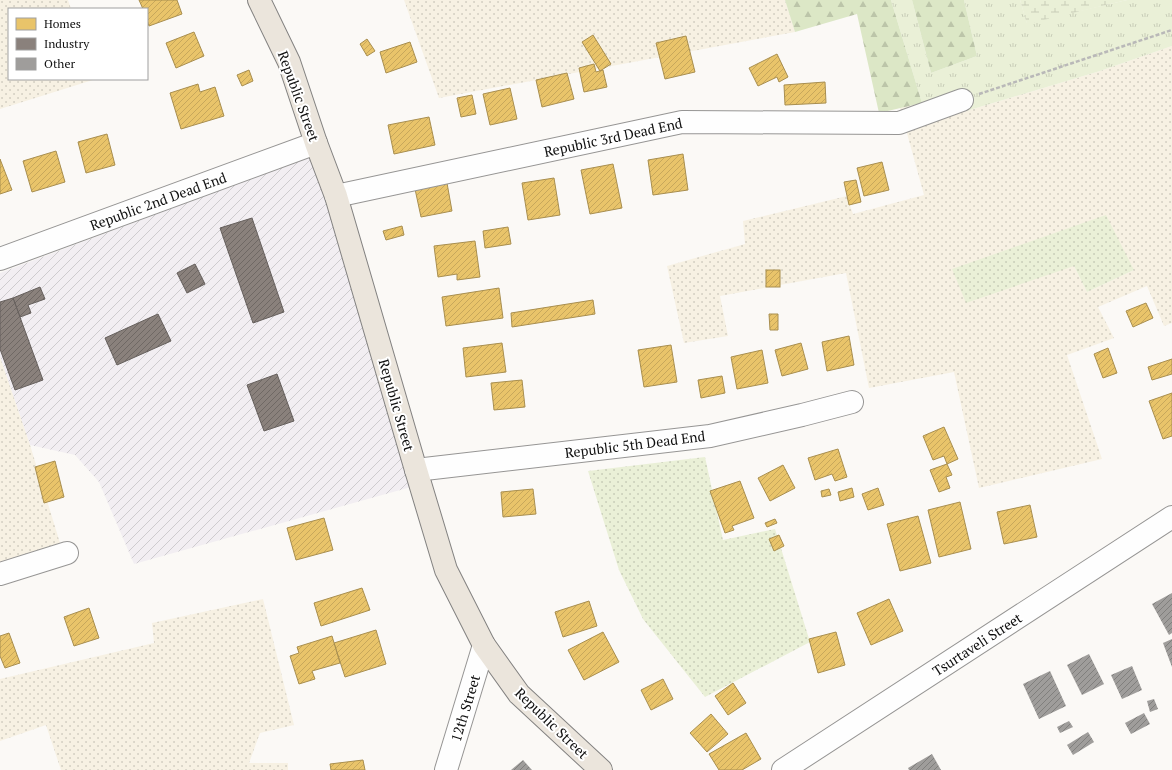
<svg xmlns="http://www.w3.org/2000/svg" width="1172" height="770" font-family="'PT Serif',serif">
<defs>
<pattern id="industrial-furrows" width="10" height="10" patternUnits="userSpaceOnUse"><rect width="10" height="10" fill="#f2eef2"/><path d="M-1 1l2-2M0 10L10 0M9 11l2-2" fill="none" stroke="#cecbce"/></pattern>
<pattern id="farmland-dots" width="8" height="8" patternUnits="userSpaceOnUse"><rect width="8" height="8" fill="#f7f1e3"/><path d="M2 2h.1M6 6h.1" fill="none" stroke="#d3cec2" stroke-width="1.8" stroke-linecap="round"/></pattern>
<pattern id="grass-tufts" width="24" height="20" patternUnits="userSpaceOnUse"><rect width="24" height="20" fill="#eaf0d7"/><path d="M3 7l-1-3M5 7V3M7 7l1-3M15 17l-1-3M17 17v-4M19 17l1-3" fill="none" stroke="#c8cdb8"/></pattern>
<pattern id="forest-firs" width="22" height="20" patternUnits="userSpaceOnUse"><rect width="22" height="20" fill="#dce7c6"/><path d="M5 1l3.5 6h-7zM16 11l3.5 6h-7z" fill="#bcc5a9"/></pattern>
<pattern id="wetland-marsh" width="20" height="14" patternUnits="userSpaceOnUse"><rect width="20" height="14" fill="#eaf0d7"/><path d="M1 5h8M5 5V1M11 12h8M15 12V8" fill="none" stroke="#c8cdb8"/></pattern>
<pattern id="garden-dots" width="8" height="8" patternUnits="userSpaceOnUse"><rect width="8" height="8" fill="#eaf0d7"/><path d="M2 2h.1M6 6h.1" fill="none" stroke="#c8cdb8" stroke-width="1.8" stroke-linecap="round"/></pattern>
<pattern id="homes-hatch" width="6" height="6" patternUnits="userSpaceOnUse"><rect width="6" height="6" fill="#e9c46a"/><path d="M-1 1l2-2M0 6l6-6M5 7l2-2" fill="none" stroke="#c7a75b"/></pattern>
<pattern id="industry-hatch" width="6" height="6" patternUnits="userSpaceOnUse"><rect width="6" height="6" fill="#8a817c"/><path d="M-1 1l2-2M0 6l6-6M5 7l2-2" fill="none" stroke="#6f6864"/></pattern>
<pattern id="building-hatch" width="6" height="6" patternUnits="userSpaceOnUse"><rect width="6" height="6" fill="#9f9d9b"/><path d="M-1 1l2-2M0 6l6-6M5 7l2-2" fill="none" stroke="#807f7d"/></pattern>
</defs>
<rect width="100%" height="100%" fill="#fbf9f6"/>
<!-- industrial -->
<polygon fill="url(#industrial-furrows)" points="310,156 330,204 411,487 134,564 99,482 75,455 30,445 0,357 0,273"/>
<!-- farmland -->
<g fill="url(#farmland-dots)" fill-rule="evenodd">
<polygon points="0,0 68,0 71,9 9,9 9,79 96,79 0,109"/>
<polygon points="404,0 785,0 795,32 439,98"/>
<path d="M1172,46v277l-8,3 -17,-40 -49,21 16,31 -47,17 35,104 -123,29 -25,-116 -85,16 -23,-115 -126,23 8,40 -44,7 -17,-77 78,-22 -2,-23 104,-25 6,18 71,-19 -24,-87 22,-5 11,18 167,-50zM1074,266l60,4 -47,22z"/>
<polygon points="0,357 30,445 60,543 0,562"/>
<polygon points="263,599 294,725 260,733 249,763 288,763 288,770 61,770 46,725 0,741 0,679 154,643 152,623"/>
</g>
<!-- grass -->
<polygon fill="url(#grass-tufts)" points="891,0 912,0 931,73 977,56 964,0 1020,0 1027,23 1127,0 1172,0 1172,46 1100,71 933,121 922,103"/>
<!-- forest -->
<g fill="url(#forest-firs)">
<polygon points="785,0 891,0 922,103 879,113 857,14 795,32"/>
<polygon points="912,0 964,0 977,56 931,73"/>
</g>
<!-- wetland -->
<polygon fill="url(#wetland-marsh)" points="1020,0 1127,0 1027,24"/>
<!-- garden -->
<g fill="url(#garden-dots)">
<polygon points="1106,215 1134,270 1087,292 1074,266 966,303 952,269"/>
<polygon points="705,457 723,540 775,529 810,642 705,697 643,619 619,570 588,471"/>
</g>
<!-- homes -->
<g fill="url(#homes-hatch)" stroke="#a88e4f">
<polygon points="139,0 177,0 182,14 149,26 147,20 147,9 143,9"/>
<polygon points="194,32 204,56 176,68 166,43"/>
<polygon points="593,35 611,64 600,71 582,42"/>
<polygon points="686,36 695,72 665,79 656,43"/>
<polygon points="367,39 375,51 367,56 360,44"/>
<polygon points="410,42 417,62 386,73 380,52"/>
<polygon points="777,54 788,77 779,82 777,77 758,86 749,68"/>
<polygon points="594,64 596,72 603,70 607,87 584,92 579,68"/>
<polygon points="249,70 253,81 242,86 237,75"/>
<polygon points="567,73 574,99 542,107 536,80"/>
<polygon points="825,82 826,103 785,105 784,85"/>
<polygon points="198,84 200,92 215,87 224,116 181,129 170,93"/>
<polygon points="510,88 517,119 490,125 483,94"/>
<polygon points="472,95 476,114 461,117 457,98"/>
<polygon points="429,117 435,145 394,154 388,125"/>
<polygon points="107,134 115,165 86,173 78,142"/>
<polygon points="56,151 65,182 32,192 23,161"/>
<polygon points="683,154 688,190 653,195 648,160"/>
<polygon points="0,159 12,190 0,194"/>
<polygon points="882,162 889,190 864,196 857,168"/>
<polygon points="613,164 622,208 590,214 581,170"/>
<polygon points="554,178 560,215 528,220 522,183"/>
<polygon points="856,180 861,202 849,205 844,182"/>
<polygon points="447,183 452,211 421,217 415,189"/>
<polygon points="402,226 404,235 386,240 383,231"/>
<polygon points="508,227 511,244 485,248 483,231"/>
<polygon points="475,241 480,277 457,280 457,274 438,277 434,246"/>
<rect x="766" y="270" width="14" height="17"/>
<polygon points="499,288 503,318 446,326 442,297"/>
<polygon points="593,300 595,314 512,327 511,313"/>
<polygon points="1146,303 1153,318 1133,327 1126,311"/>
<polygon points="769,314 778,314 778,330 770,330"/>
<polygon points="849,336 854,365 827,371 822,342"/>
<polygon points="502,343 506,372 466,377 463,348"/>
<polygon points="801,343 808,369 782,376 775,350"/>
<polygon points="671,345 677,382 644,387 638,350"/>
<polygon points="1108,348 1117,373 1103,378 1094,354"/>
<polygon points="762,350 768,383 737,389 731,357"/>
<polygon points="1172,359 1172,374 1152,380 1148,367"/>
<polygon points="722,376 725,393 701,398 698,380"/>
<polygon points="522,380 525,407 494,410 491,383"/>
<polygon points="1172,393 1172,436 1163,439 1149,401"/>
<polygon points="944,427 958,459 947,464 944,456 933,460 923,436"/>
<polygon points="838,449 847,477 835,481 832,474 815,480 808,458"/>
<polygon points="55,461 64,497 44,503 35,467"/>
<polygon points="947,464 952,475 946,477 950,488 939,492 930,470"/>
<polygon points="783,465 795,488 770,501 758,478"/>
<polygon points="740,481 754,518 732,526 734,530 725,533 710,491"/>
<polygon points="852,488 854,497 840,501 838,492"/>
<polygon points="878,488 884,505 868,510 862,494"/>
<polygon points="533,489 536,514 503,517 501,492"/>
<polygon points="829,489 831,495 822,497 821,491"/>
<polygon points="960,502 971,549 939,557 928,510"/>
<polygon points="1030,505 1037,537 1004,544 997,512"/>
<polygon points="918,516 931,563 900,571 887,524"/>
<polygon points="324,518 333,550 296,560 287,528"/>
<polygon points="775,519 777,523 767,527 765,523"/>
<polygon points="779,535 784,546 774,551 769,539"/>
<polygon points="362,588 370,610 321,626 314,603"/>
<polygon points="889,599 903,631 871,645 857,613"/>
<polygon points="589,601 597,626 563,637 555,612"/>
<polygon points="89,608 99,638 74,646 64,617"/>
<polygon points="376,630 386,664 345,677 334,643"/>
<polygon points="603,632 619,662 584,680 568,650"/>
<polygon points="836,632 845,665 818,673 809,639"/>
<polygon points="9,633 20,663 5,668 0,656 0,636"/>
<polygon points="332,636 340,663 312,671 315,679 299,684 290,656 299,653 297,647"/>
<polygon points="663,679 673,699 651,710 641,690"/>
<polygon points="733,683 746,703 728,715 715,696"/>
<polygon points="711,714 728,734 707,752 690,733"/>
<polygon points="746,733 761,759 742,770 719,770 709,754"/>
<polygon points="363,760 365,770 331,770 330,764"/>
</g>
<!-- industry -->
<g fill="url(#industry-hatch)" stroke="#655f5c">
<polygon points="252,218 284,312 253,323 220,228"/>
<polygon points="195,264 205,284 187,293 177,273"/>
<polygon points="40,287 45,299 28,305 31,313 20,317 13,298"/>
<polygon points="13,298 43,380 15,390 0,349 0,302"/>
<polygon points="158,314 171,341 117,365 105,338"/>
<polygon points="277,374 294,421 264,431 247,385"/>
</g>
<!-- building -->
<g fill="url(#building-hatch)">
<polygon points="1172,593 1172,633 1169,635 1152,604"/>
<polygon points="1172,639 1172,667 1163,643"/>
<polygon points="1089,654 1104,684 1082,695 1067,665"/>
<polygon points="1132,666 1142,690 1122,699 1111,675"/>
<polygon points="1050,671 1066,706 1039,719 1023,684"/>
<polygon points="1154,699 1158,709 1150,712 1147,701"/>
<polygon points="1144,713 1150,724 1131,734 1125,723"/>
<polygon points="1069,721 1073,727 1060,733 1057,727"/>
<polygon points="1088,732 1094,742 1073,755 1067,745"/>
<polygon points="932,754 941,770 909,770 908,768"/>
<polygon points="523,760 532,770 511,770"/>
</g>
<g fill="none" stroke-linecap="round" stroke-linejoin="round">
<defs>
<g id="minor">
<polyline points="336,196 682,122 899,123 962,100"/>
<polyline points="0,259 316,143"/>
<polyline points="416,470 710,436 802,415 852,402"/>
<polyline points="0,574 67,553"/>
<polyline points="446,770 484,645"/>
<polyline points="783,770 1172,517"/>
</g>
<polyline id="major" points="259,0 289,62 316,143 336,196 416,470 446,570 484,645 519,694 601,770"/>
</defs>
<!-- minor casing -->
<use href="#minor" stroke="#969594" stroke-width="24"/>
<!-- major casing -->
<use href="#major" stroke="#838281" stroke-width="24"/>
<!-- path -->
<polyline stroke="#b9b8b8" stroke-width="2.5" stroke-dasharray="4 2" stroke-linecap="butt" points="979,94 1172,30"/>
<!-- minor -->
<use href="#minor" stroke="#fefefe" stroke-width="22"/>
<!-- major -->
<use href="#major" stroke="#ebe5dc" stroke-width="22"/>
</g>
<g text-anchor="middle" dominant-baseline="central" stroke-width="4" stroke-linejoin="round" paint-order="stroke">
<!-- street labels -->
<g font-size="14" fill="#101010" stroke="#fff">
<text transform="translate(299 96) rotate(70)">Republic Street</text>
<text transform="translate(613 137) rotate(-12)">Republic 3rd Dead End</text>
<text transform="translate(158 201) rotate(-20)">Republic 2nd Dead End</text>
<text transform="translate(397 405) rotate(74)">Republic Street</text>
<text transform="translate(635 444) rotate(-7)">Republic 5th Dead End</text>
<text transform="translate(977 644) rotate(-33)">Tsurtaveli Street</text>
<text transform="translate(465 708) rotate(-73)">12th Street</text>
<text transform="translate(552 723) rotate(44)">Republic Street</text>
</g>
</g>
<!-- legend -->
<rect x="8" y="8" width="140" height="72" fill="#ffffff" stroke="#9f9f9f"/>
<rect x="16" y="18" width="20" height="12" fill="#e9c46a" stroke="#9f9f9f"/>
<text x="44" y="28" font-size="12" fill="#101010">Homes</text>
<rect x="16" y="38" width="20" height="12" fill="#8a817c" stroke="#9f9f9f"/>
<text x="44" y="48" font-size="12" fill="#101010">Industry</text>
<rect x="16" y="58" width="20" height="12" fill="#9f9d9b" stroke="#9f9f9f"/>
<text x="44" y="68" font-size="12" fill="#101010">Other</text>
</svg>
